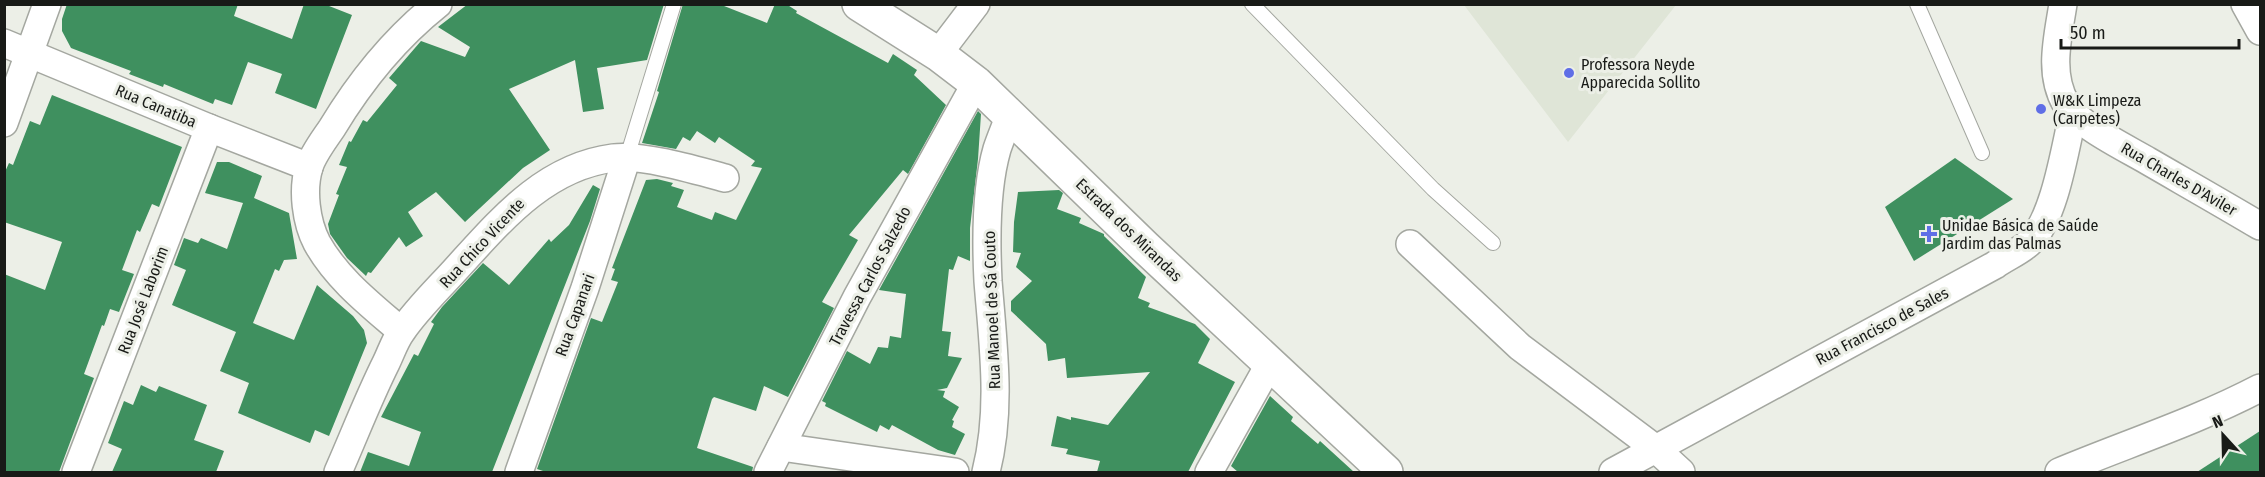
<svg xmlns="http://www.w3.org/2000/svg" width="2265" height="477" font-family="'Fira Sans Condensed',sans-serif">
<rect width="100%" height="100%" fill="#ecefe7"/>
<!-- built -->
<polygon fill="#dfe5d7" points="1464,5 1463,5 1676,5 1568,142"/>
<!-- building -->
<g fill="#3f905f">
<polygon points="67,4 238,4 234,16 292,39 304,4 324,4 352,15 316,109 275,93 282,74 248,62 232,105 215,99 213,104 164,84 163,87 129,74 131,71 71,48 62,31 62,19"/>
<polygon points="468,4 664,4 647,60 597,68 604,109 583,112 575,60 509,89 550,150 523,168 465,222 436,192 408,212 423,236 406,247 399,237 371,273 368,272 366,276 347,258 330,234 328,224 339,195 336,194 347,167 339,165 349,141 351,142 363,120 367,122 397,85 389,78 421,41 465,57 470,47 438,27"/>
<polygon points="683,4 719,4 767,23 775,4 786,4 797,11 796,13 888,63 893,54 917,70 914,75 946,105 908,174 903,170 849,235 858,240 822,302 834,308 788,397 764,386 756,411 714,397 712,399 697,448 753,467 752,472 546,472 537,469 591,318 602,322 618,282 611,280 615,269 612,268 646,180 657,179 673,183 671,186 684,190 677,207 712,220 715,212 736,220 762,168 751,166 755,161 719,137 715,143 697,131 690,141 683,137 676,149 642,143 659,92 657,91"/>
<polygon points="52,95 182,147 159,207 152,204 140,232 137,230 122,270 134,274 119,312 110,309 104,326 102,325 84,374 94,378 59,472 4,472 4,274 45,290 62,242 4,222 4,174 9,163 13,165 30,121 40,125"/>
<polygon points="978,111 981,114 978,159 970,228 970,261 958,256 953,270 949,269 942,331 951,332 948,356 962,358 947,388 937,390 945,391 943,397 959,407 952,420 954,421 952,427 965,434 955,455 938,450 892,425 889,430 880,425 877,432 825,406 826,403 822,401 847,351 870,364 878,347 888,348 890,336 901,338 906,294 879,290"/>
<polygon points="1955,158 2013,199 1914,261 1885,207"/>
<polygon points="217,162 229,162 262,176 254,198 289,213 297,259 284,260 279,271 275,269 253,323 294,340 317,285 353,316 364,330 367,343 329,436 315,430 310,443 238,413 249,383 220,371 236,332 172,305 186,270 174,265 184,238 198,243 201,238 227,249 243,203 205,193"/>
<polygon points="593,185 600,189 590,221 492,472 360,472 368,452 409,466 421,432 381,417 414,354 418,356 434,324 431,322 442,307 483,263 509,285 549,239 551,242 569,225"/>
<polygon points="1059,190 1063,193 1057,209 1081,218 1079,223 1104,234 1104,236 1146,277 1138,298 1150,303 1148,307 1195,324 1210,339 1198,363 1235,382 1188,472 1097,472 1100,461 1066,454 1068,449 1051,446 1057,416 1071,420 1071,417 1108,425 1150,372 1067,378 1065,358 1048,361 1046,344 1011,311 1011,301 1032,281 1016,267 1021,253 1013,252 1014,222 1018,192"/>
<polygon points="141,385 156,392 159,386 207,405 194,440 224,451 216,472 112,472 122,449 108,443 124,401 133,405"/>
<polygon points="1270,396 1293,417 1291,421 1318,444 1320,441 1354,472 1238,472 1231,466"/>
<polygon points="2260,431 2260,472 2197,472"/>
</g>
<g fill="none" stroke-linecap="round" stroke-linejoin="round">
<defs>
<g id="lane">
<polyline points="1252,4 1433,189 1493,243"/>
<polyline points="1917,4 1982,153"/>
<polyline points="627,157 674,4"/>
</g>
<g id="street">
<path d="M2063,4c-5,33 -15,69 3,100 12,21 60,44 82,57 38,22 75,43 112,65"/>
<polyline points="2245,4 2260,31"/>
<polyline points="4,43 209,128 309,167"/>
<polyline points="938,54 976,4"/>
<polyline points="4,123 47,4"/>
<polyline points="1410,244 1520,347 1656,449 1681,472"/>
<path d="M401,331c-30,-26 -64,-52 -84,-88 -11,-21 -15,-53 -8,-76 4,-13 15,-27 23,-39 29,-48 62,-89 106,-124"/>
<polyline points="781,447 955,472"/>
<polyline points="76,472 209,128"/>
<path d="M338,472c16,-36 30,-73 48,-109 5,-10 9,-23 16,-32 15,-22 36,-42 54,-62 44,-48 88,-102 157,-111 28,-4 83,12 112,20"/>
<polyline points="519,472 585,288 627,157"/>
<polyline points="768,472 857,297 976,83"/>
<path d="M986,472c16,-63 7,-127 2,-191 -2,-40 -2,-94 9,-132 4,-12 9,-23 13,-35"/>
<polyline points="1209,472 1270,363"/>
<path d="M1613,472l382,-207c11,-8 26,-14 35,-23 25,-25 35,-94 43,-128"/>
<path d="M2059,472c67,-28 136,-50 201,-84"/>
</g>
<polyline id="secondary" points="859,4 938,54 976,83 1145,247 1386,472"/>
</defs>
<!-- lane casing -->
<use href="#lane" stroke="#a4a7a0" stroke-width="16"/>
<!-- street casing -->
<use href="#street" stroke="#a4a7a0" stroke-width="30"/>
<!-- secondary casing -->
<use href="#secondary" stroke="#a4a7a0" stroke-width="36"/>
<!-- lane -->
<use href="#lane" stroke="#fff" stroke-width="14"/>
<!-- street -->
<use href="#street" stroke="#fff" stroke-width="27"/>
<!-- secondary -->
<use href="#secondary" stroke="#fff" stroke-width="33"/>
</g>
<!-- markers -->
<g fill="#5f6ee6" stroke="#ecefe7" stroke-width="2">
<circle cx="1569" cy="73" r="6"/>
<circle cx="2041" cy="109" r="6"/>
<path d="M1926 225h6v6h6v6h-6v6h-6v-6h-6v-6h6z"/>
</g>
<g text-anchor="middle" dominant-baseline="central" stroke-width="6" stroke-linejoin="round" paint-order="stroke">
<!-- poi labels -->
<g font-size="16" fill="#181a17" stroke="#ecefe7" text-anchor="start">
<text x="1581" y="64">Professora Neyde<tspan x="1581" dy="18">Apparecida Sollito</tspan></text>
<text x="2053" y="100">W&amp;K Limpeza<tspan x="2053" dy="18">(Carpetes)</tspan></text>
<text x="1942" y="225">Unidae Básica de Saúde<tspan x="1942" dy="18">Jardim das Palmas</tspan></text>
</g>
<!-- street labels -->
<g font-size="16" fill="#181a17" stroke="#ecefe7">
<text transform="translate(156 106) rotate(23)">Rua Canatiba</text>
<text transform="translate(2179 179) rotate(30)">Rua Charles D'Aviler</text>
<text transform="translate(1129 230) rotate(44)">Estrada dos Mirandas</text>
<text transform="translate(482 243) rotate(-47)">Rua Chico Vicente</text>
<text transform="translate(870 276) rotate(-62)">Travessa Carlos Salzedo</text>
<text transform="translate(143 300) rotate(-69)">Rua José Laborim</text>
<text transform="translate(992 310) rotate(-92)">Rua Manoel de Sá Couto</text>
<text transform="translate(575 315) rotate(-70)">Rua Capanari</text>
<text transform="translate(1882 326) rotate(-28)">Rua Francisco de Sales</text>
</g>
</g>
<!-- border -->
<rect width="2265" height="477" fill="none" stroke="#181a17" stroke-width="12"/>
<!-- north arrow -->
<g transform="translate(2223 435) rotate(338)" stroke="#ecefe7" stroke-width="4.5" paint-order="stroke">
<path d="M0-4.5L10 22L0 15L-10 22Z" fill="#181a17"/>
<text y="-9" font-size="16" font-weight="bold" text-anchor="middle" fill="#181a17">N</text>
</g>
<!-- scale -->
<path d="M2061 39v9h178v-9" fill="none" stroke="#181a17" stroke-width="3"/>
<text x="2070" y="39" font-size="18" fill="#181a17" stroke="#ecefe7" stroke-width="4.5" paint-order="stroke">50 m</text>
</svg>
